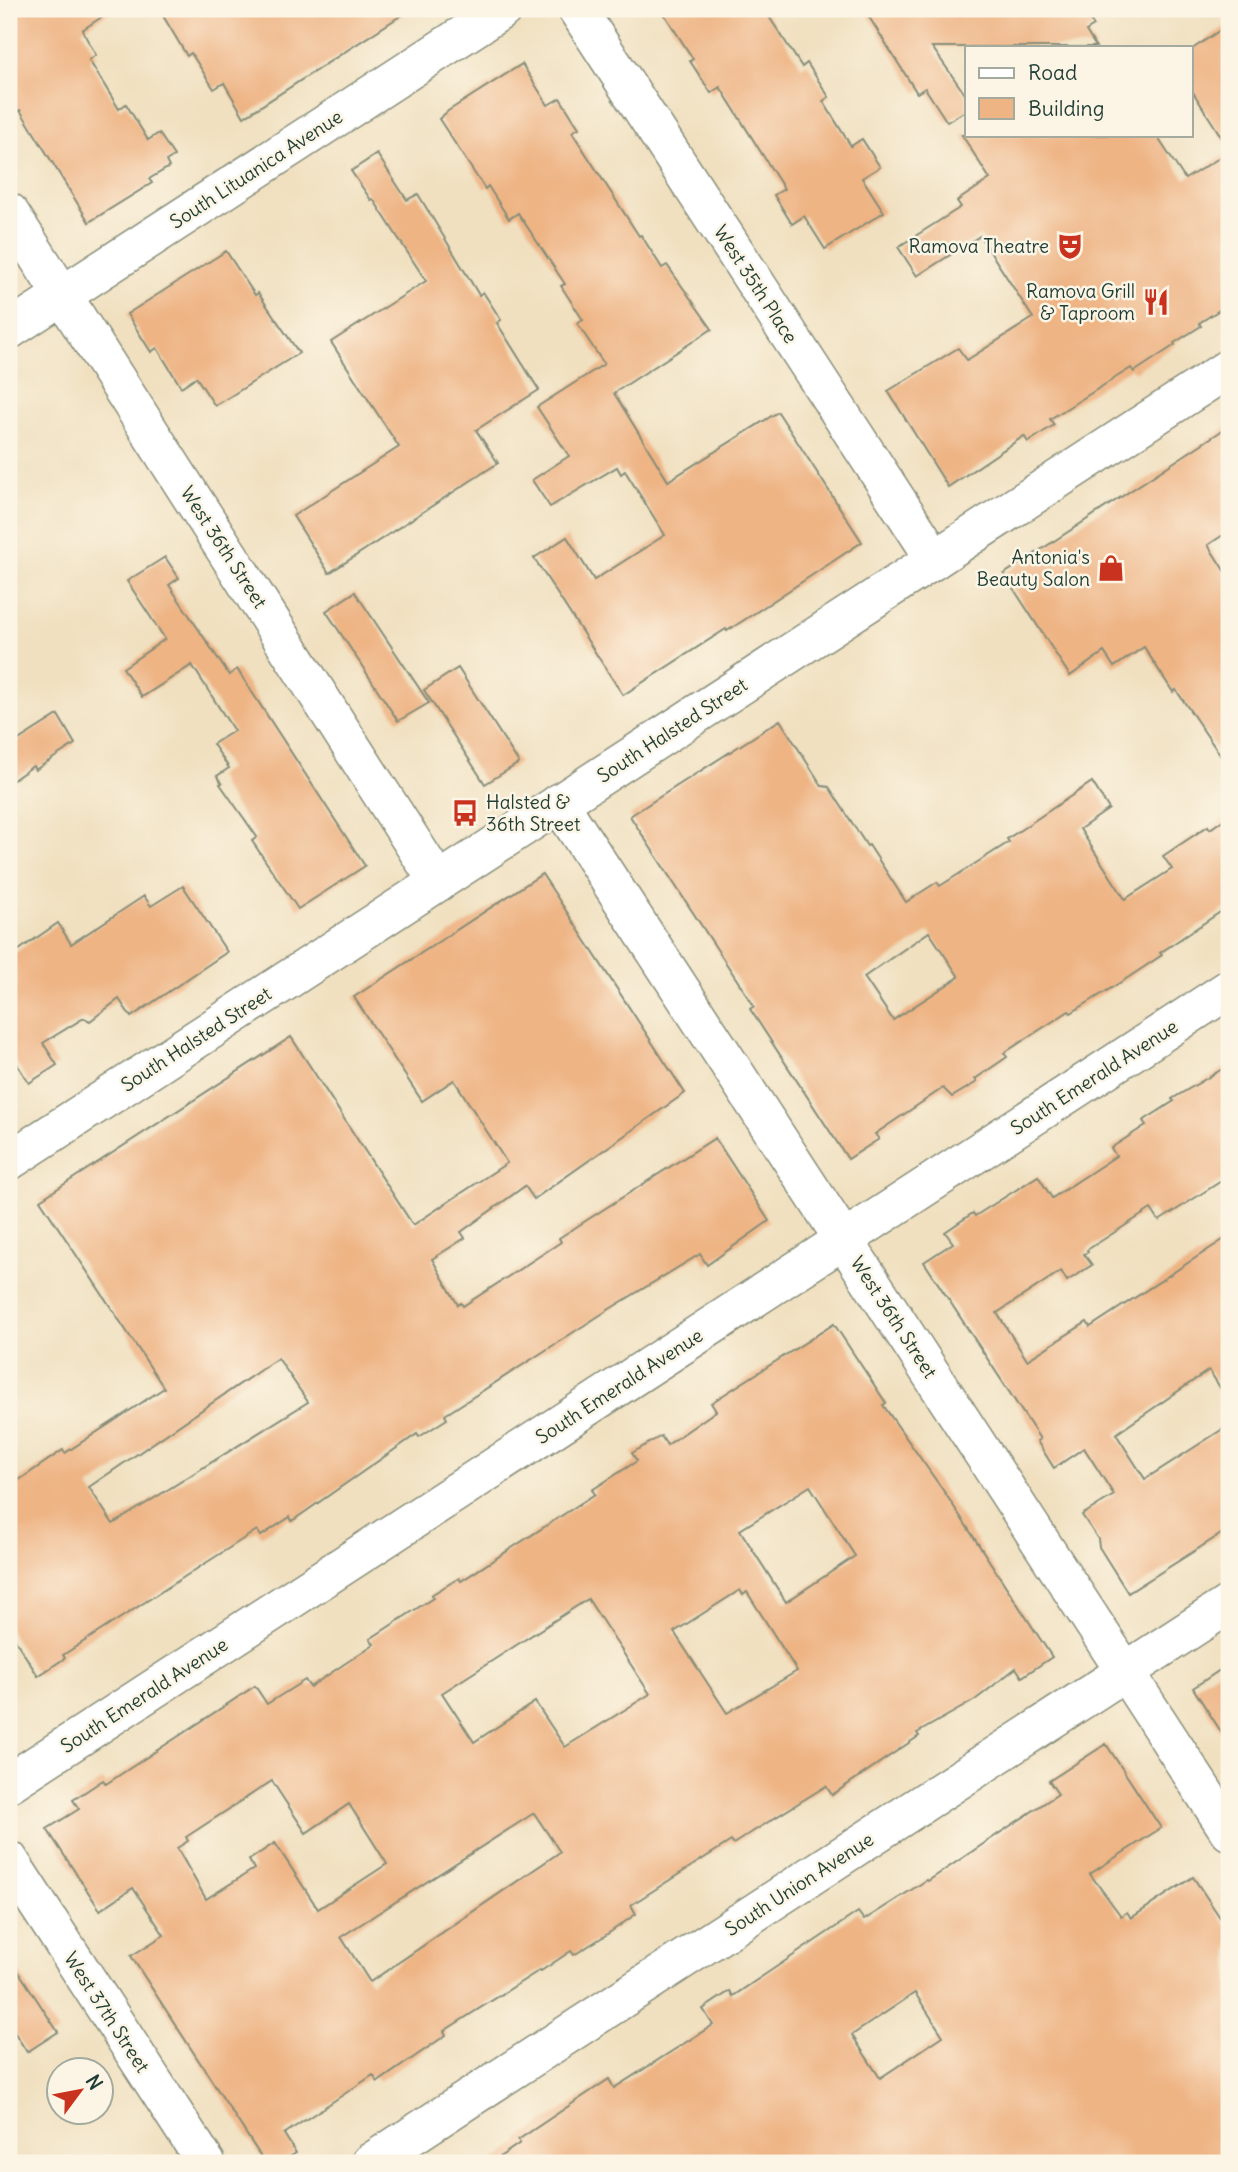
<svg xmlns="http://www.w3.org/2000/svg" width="1238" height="2172" font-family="Delius,sans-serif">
<rect width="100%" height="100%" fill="#fcf5e5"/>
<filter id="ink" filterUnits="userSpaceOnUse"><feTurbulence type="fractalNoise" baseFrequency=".0143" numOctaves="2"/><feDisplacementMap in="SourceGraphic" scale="14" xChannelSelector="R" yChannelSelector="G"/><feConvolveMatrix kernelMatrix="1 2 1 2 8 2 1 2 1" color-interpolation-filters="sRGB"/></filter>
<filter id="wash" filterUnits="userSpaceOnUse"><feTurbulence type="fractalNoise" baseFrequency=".00686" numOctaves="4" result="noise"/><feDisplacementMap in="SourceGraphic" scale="28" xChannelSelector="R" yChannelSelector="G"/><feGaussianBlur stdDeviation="1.57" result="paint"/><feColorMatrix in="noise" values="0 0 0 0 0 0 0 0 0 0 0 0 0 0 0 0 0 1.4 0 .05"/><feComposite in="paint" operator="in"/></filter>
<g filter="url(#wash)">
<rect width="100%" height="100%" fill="#f0e0c0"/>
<g id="blocks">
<!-- building -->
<g fill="#eeb484" fill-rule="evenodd">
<polygon points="9,9 114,9 82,30 96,55 89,60 119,109 126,104 148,140 159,133 174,156 166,161 169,167 149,179 152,183 89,222 20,110 18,112 9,98"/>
<polygon points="159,9 411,9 244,117 224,83 214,89 191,53 187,56"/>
<polygon points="661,9 764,9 802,67 807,63 829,97 823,101 851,146 862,139 880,167 862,178 884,212 825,249 804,216 792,224 774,195 784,189 720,87 711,93 690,61 693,59"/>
<polygon points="864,9 1083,9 1094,26 1086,31 1096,47 932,47 967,97 967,110 947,122 925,88 917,93"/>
<polygon points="1229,24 1229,149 1191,89 1191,50"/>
<polygon points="522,64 548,105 560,98 579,128 572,132 639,236 641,235 662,268 667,265 712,329 614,393 668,481 778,412 862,542 761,609 727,631 726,629 623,695 534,558 567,537 594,580 665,535 625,471 621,474 617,467 550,507 532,480 569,456 537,407 604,364 577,323 583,320 561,286 565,284 518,213 509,219 488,186 485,189 439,119 448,111"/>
<polygon points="962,135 1156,135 1185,179 1229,152 1229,304 1199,323 1201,326 1174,343 1175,345 1134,372 1131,368 1050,419 1054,425 1028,442 1024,436 948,487 888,391 958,348 967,360 1033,318 980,236 917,276 898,247 961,207 957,201 990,179"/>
<polygon points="377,154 407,200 418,194 479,295 483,292 501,320 497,323 539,390 476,430 498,463 329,573 293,516 399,447 331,342 426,281 373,199 371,200 351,171"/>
<polygon points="226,251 255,295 258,293 299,353 215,406 196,377 181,387 157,348 151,352 127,314"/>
<polygon points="1229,426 1229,531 1208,545 1229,578 1229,768 1176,690 1173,692 1144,647 1114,667 1104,652 1070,676 1004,574"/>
<polygon points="165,557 179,578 169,585 229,675 237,669 365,866 298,909 252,841 257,837 220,784 222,783 217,776 229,768 213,744 234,731 192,665 142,697 123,668 165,639 127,581"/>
<polygon points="355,592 429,703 398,721 326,611"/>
<polygon points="458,668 519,763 485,784 424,690"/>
<polygon points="58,715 75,744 35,770 33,766 9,783 9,746"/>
<path d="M780,720l42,66 7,1 38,59 2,-1 37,57 31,-20 3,4 69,-44 -2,-3 85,-57 17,27 -29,20 45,70 47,-30 -9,-13 45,-30 2,3 19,-13v90l-69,47 2,2 -33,22 -58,36 -2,-2 -65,42 3,4 -32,22 2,3 -25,15 -9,-9 -68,46 4,5 -31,20 -98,-150 4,-3 -124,-190zM929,932l30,45 -66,43 -29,-43z"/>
<path d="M542,874l143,219 -151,106 -9,-13 -64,46 4,6 -33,21 26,46 3,-2 2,3 98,-64 -2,-4 156,-100 54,83 -62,44 -7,-11 -92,56 -163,105 2,4 -28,18 -2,-3 -125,87 -2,-4 -29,19 -4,-6 -194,125 2,3 -27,18 -29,-46v-143l54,-37 2,3 99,-65 -124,-188 251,-163 122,188 94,-62 -53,-83 -32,21 -68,-104zM278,1358l30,44 -195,122 -24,-37z"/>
<polygon points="183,886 227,952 131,1017 119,999 90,1021 84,1018 43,1043 57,1065 29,1083 9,1052 9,957 58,923 71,944 144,896 151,906"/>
<polygon points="1229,1065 1229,1176 1159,1221 1151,1209 1087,1250 1088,1252 1084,1254 1092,1265 1067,1281 1061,1271 997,1313 1027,1360 1087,1322 1090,1327 1229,1236 1229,1402 1209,1370 1116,1434 1145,1479 1229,1425 1229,1529 1128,1593 1099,1547 1098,1539 1082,1515 1114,1495 1084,1448 1054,1468 1037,1441 1040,1439 924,1262 953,1243 945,1232 973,1213 975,1216 1038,1176 1052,1198 1116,1156 1111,1148 1146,1125 1143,1121 1174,1101 1172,1099"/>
<path d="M834,1324l52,79 -3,2 62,88 107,164 -30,20 -6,-9 -41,32 -58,33 2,3 -87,59 -6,-9 -93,58 -2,-3 -55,35 -45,29 5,9 -30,21 -32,20 -3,-4 -30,20 -1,-1 -96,61 2,4 -68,47 -5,-7 -89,59 12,19 -16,10h-15l-134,-207 33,-21 -31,-47 -33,22 -53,-81 32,-20 -6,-9 30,-20 3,4 149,-98 12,18 38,-24 5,7 64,-43 -4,-5 63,-41 -2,-3 28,-17 2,3 134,-87 -3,-4 45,-29 -5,-8 29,-17 6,9 49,-34 -5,-8zM810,1486l45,70 -69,46 -46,-72zM740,1590l3,5 4,-3 50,79 -70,42 -53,-81zM588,1599l62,95 -85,53 -30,-45 -61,40 -32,-49zM272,1781l34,52 43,-29 38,60 -69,45 -43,-66 -26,17 5,9 -48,30 -29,-51 11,-7 -2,-4zM534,1813l26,39 -190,130 -29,-45z"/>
<polygon points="1220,1670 1229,1684 1229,1744 1193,1688"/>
<path d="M1106,1744l55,84 -71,46 31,42 6,-4 4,6 62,-41 36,54v232h-738l29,-20 -2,-3 91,-61 5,9 99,-63 -10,-16 27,-18 3,5 125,-84 6,8 63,-40 1,1 130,-87 -9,-13zM915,1993l28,43 -63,42 -28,-43z"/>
<polygon points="9,1957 58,2032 27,2052 9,2024"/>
</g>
</g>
</g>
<g filter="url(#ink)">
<use href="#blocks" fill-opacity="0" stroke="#888e7a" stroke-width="2"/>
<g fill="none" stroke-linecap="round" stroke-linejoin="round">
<defs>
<g id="minor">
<polyline points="577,9 935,559"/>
<polyline points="9,212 438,882"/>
<polyline points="9,330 503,9"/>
<polyline points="559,803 1229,1831"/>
<polyline points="9,1783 1229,989"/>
<polyline points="9,1860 206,2163"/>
<polyline points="370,2163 1229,1604"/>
</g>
<polyline id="secondary" points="9,1161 1229,368"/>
</defs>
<!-- minor casing -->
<use href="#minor" stroke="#888e7a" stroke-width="41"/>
<!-- secondary casing -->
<use href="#secondary" stroke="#888e7a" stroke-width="41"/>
<!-- minor -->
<use href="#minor" stroke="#fff" stroke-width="38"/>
<!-- secondary -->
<use href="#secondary" stroke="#fff" stroke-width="38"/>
</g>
</g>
<!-- icons -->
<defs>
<symbol id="theatre-bare" viewBox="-9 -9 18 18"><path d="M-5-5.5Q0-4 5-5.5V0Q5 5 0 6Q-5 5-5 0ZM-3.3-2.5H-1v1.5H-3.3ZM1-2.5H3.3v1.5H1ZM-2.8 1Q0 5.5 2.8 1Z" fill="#c8321e" stroke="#fcf5e5" stroke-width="2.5" paint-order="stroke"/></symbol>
<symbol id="restaurant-bare" viewBox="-9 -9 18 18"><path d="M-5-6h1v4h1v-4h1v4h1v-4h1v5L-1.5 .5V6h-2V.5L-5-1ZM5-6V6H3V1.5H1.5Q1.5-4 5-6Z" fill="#c8321e" stroke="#fcf5e5" stroke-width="2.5" paint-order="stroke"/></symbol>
<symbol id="shop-bare" viewBox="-9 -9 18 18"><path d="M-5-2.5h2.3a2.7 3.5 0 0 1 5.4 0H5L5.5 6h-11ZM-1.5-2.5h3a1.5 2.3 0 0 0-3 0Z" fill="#c8321e" stroke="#fcf5e5" stroke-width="2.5" paint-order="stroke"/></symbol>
<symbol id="bus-bare" viewBox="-9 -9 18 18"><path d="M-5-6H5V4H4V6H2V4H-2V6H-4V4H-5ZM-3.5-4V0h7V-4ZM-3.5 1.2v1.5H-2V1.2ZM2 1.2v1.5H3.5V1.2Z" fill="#c8321e" stroke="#fcf5e5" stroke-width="2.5" paint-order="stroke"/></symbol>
</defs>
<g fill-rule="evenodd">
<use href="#theatre-bare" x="1051" y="227" width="38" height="38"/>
<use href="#restaurant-bare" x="1137" y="283" width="38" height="38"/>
<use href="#shop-bare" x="1092" y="549" width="38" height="38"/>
<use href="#bus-bare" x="446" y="794" width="38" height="38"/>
</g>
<g text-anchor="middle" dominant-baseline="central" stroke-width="5" stroke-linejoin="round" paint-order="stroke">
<!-- street labels -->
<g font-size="19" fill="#1f3d34" stroke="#fcf5e5">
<text transform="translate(256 169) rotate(-33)">South Lituanica Avenue</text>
<text transform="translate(756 284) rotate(57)">West 35th Place</text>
<text transform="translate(224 547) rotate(57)">West 36th Street</text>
<text transform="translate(672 730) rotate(-33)">South Halsted Street</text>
<text transform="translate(196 1039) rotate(-33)">South Halsted Street</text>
<text transform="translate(1094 1077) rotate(-33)">South Emerald Avenue</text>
<text transform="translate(894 1317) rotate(57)">West 36th Street</text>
<text transform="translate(619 1386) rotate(-33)">South Emerald Avenue</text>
<text transform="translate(144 1695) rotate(-33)">South Emerald Avenue</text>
<text transform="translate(799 1884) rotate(-33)">South Union Avenue</text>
<text transform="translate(107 2012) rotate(57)">West 37th Street</text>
</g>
<!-- poi labels -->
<g font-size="19" fill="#1f3d34" stroke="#fcf5e5" text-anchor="end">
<text x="1049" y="246">Ramova Theatre</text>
<text x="1135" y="291">Ramova Grill<tspan x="1135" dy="22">&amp; Taproom</tspan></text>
<text x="1090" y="557">Antonia's<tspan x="1090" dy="22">Beauty Salon</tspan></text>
<text x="486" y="802" text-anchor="start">Halsted &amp;<tspan x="486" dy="22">36th Street</tspan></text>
</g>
</g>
<!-- margin -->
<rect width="1238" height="2172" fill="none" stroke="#fcf5e5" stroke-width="35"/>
<!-- legend -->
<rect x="965" y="46" width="228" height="91" fill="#fcf5e5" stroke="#a4ab9e" stroke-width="2"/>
<rect x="979" y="68" width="35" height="10" fill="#ffffff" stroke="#a4ab9e" stroke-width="2"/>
<text x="1028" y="80" font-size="21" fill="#1f3d34">Road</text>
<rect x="979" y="98" width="35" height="21" fill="#eeb484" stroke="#a4ab9e" stroke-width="2"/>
<text x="1028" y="116" font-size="21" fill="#1f3d34">Building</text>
<!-- north arrow -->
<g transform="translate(80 2091) rotate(58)"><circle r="33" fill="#fcf5e5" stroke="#a4ab9e" stroke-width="2"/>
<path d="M0-5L12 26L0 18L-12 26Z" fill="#c8321e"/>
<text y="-10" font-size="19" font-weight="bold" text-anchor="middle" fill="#1f3d34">N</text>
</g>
</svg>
